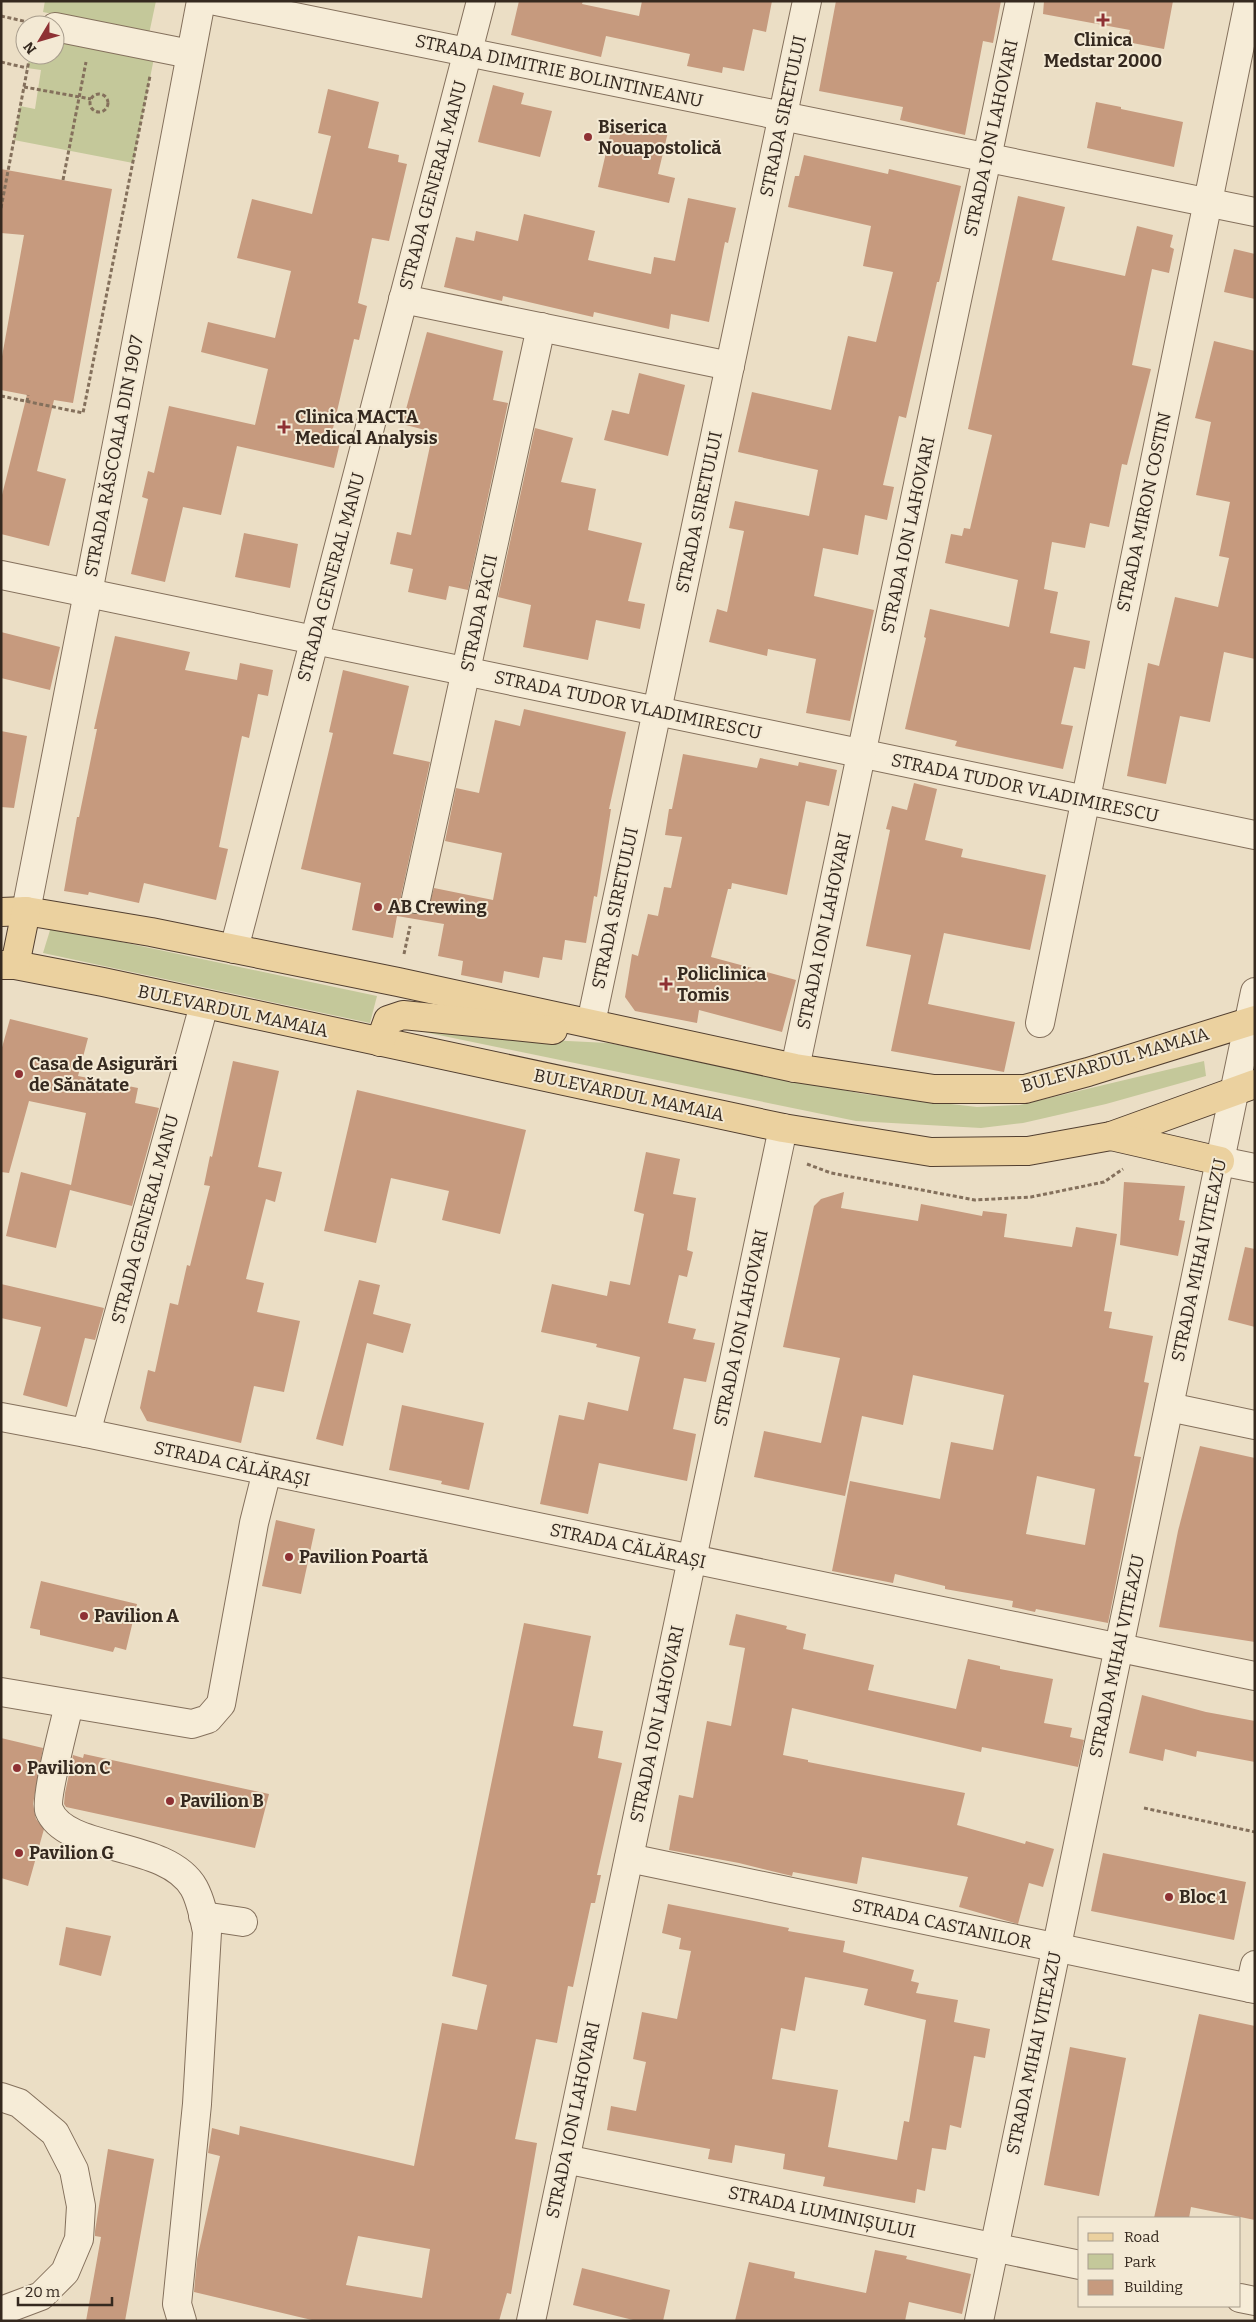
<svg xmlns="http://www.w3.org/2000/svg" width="1256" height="2322" font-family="Bitter,serif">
<rect width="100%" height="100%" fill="#ebdec5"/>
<!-- green -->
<g fill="#c4c89a">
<polygon points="45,1 156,1 149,34 43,12"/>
<polygon points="55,27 156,48 133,163 14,140 20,106 35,109 41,70 27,68 30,55 55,55"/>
<polygon points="51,927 377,996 370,1023 43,953"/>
<polygon points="395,1026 508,1038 608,1043 863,1094 977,1107 1020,1105 1204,1061 1206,1076 1106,1104 1023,1123 981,1128 856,1121"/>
</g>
<!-- building -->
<g fill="#c69a7e" fill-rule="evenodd">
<polygon points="519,1 583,1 582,4 639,16 642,1 772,1 766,32 753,29 744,71 723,67 722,73 687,66 690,54 606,36 601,57 511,35"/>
<polygon points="836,1 1001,1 993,43 983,41 965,135 900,120 903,107 819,91"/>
<polygon points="1044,1 1173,1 1164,49 1127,42 1130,30 1043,14"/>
<polygon points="493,85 524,93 521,104 552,111 540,157 478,142"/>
<polygon points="328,89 379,102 368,148 399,155 398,162 407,164 389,241 372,238 358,303 367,306 359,340 354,339 330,441 340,443 334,468 237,446 221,515 183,507 165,582 131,574 148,499 142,497 148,471 154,473 169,406 255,425 268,369 201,352 208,322 275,338 291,271 237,258 252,199 312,214 331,136 318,133"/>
<polygon points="1096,102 1121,107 1121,109 1183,122 1174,167 1087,148"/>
<polygon points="644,126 668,132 658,174 675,178 669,203 598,187 612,127 642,134"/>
<polygon points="804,155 888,174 889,169 961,186 939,282 937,282 906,418 899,416 883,485 894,487 887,520 865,515 858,555 823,548 814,596 874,610 850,721 806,713 816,659 768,649 767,656 709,642 717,609 727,612 744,531 729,528 735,501 809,516 818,470 738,452 752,392 831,410 848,336 876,342 893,272 863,266 871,226 788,207 795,176 799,176"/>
<polygon points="1,169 112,189 73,403 54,400 37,471 66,479 49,546 1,534 1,499 27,395 1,390 1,362 24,235 1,233"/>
<polygon points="1018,196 1065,207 1052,260 1125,276 1137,226 1173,235 1170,247 1174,249 1169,273 1152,269 1132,365 1151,369 1127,465 1122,464 1109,527 1090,523 1085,548 1052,542 1044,589 1058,592 1050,633 1090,641 1085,669 1074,667 1061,724 1073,726 1063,769 955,746 957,741 905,729 926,638 924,637 930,609 1009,627 1018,580 945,563 951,534 962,536 964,528 970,529 992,435 968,429"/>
<polygon points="688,198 736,208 728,243 725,242 709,322 671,314 669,329 594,312 593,317 503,296 502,301 444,287 456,237 474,241 476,231 518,241 524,214 595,231 588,260 651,274 654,257 675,261"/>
<polygon points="1234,249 1255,254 1255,299 1224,292"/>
<polygon points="427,332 503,351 493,400 508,403 468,590 449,586 446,600 408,592 413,569 390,564 397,532 411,535 433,432 402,424"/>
<polygon points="1214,341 1255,351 1255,659 1224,652 1210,722 1180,716 1166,784 1127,776 1148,663 1159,666 1175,597 1218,607 1229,558 1219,556 1230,502 1196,495 1211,422 1195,418"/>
<polygon points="639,373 685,385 668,456 604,440 612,410 629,414"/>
<polygon points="535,428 573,438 561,482 596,489 588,530 642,543 628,601 645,604 640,629 596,620 588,660 523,647 531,605 498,597"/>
<polygon points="244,533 298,544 290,588 235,577"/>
<polygon points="1,632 60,647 50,690 1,678"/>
<polygon points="115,636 190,652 185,670 237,680 240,663 273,670 268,696 258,694 249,738 242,736 219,847 228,849 216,900 144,883 139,903 89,892 88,895 64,891 77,817 79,817 97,729 94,729"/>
<polygon points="343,670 409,686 393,754 430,762 401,896 401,904 406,911 412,914 420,914 428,909 434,888 493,900 502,853 445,841 456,788 479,793 495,720 520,726 524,709 626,732 609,809 611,809 597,897 594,896 586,943 565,940 562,960 543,957 539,978 504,971 502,983 461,975 463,961 438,956 444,924 397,916 393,938 352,930 361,883 301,869 333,733 329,732"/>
<polygon points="1,731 27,736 14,808 1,807"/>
<polygon points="683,754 757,768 760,758 798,766 799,762 837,770 829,806 806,801 787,895 732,883 731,889 728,889 711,957 796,980 782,1032 699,1010 697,1023 635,1011 625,997 632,954 638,956 648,914 658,916 664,887 671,888 682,837 665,835 669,809 672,809"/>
<polygon points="914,783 937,789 925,840 963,849 961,857 1046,875 1030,950 944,933 928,1004 1015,1022 1004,1072 891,1051 911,955 866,946 890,830 886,829 892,806 907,810"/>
<polygon points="10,1019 88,1038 78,1076 138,1088 135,1103 159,1108 132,1206 70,1190 56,1248 6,1236 21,1172 71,1185 86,1113 29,1101 9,1173 1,1172 1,1051"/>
<polygon points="233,1061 279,1071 258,1167 282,1172 275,1202 266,1199 246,1279 264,1283 257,1312 300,1321 284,1392 254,1386 241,1443 147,1421 140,1408 148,1370 155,1372 170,1303 178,1305 187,1265 190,1266 210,1186 204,1185 210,1156 212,1157"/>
<polygon points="357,1090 526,1130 500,1234 442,1220 449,1191 391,1178 376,1243 324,1231"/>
<polygon points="646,1152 680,1159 673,1194 696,1198 687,1250 693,1252 687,1277 679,1275 668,1323 696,1329 693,1339 715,1343 706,1382 684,1378 673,1429 696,1434 687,1481 599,1463 588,1514 540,1504 559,1415 584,1420 588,1402 628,1411 640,1357 596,1347 597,1344 541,1332 552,1284 607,1296 610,1281 630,1285 644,1214 634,1211"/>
<polygon points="1124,1182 1185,1186 1179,1220 1185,1221 1178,1256 1120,1245"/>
<path d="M844,1192l-3,16 77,13 3,-17 61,12 1,-5 24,3 -3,23 68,10 4,-20 41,7 -13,77 8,1 -3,16 44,8 -9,46 5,1 -15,73 7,1 -33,166 -72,-14 -1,3 -23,-5 1,-6 -68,-12v-3l-50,-12 -2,9 -61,-12 18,-90 90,18 11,-57 42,8 11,-55 -91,-20 -10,50 -41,-9 -17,80 -91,-19 10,-46 57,12 19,-85 -57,-11 31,-141 7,-7zM1037,1476l58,13 -10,56 -59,-11z"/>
<polygon points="1245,1247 1255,1249 1255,1327 1228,1320"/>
<polygon points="359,1280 380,1285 373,1314 411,1324 403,1353 367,1343 343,1446 316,1439"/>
<polygon points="1,1284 104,1308 95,1340 85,1338 67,1407 23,1395 41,1327 1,1318"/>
<polygon points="402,1405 484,1423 469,1490 441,1484 442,1481 389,1470"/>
<polygon points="1200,1446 1255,1458 1255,1642 1159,1627 1178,1531"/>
<polygon points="276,1520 315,1529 301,1594 262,1586"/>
<polygon points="41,1581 137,1604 126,1650 115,1647 113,1652 40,1635 40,1630 30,1628"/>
<polygon points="736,1614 787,1626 786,1629 806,1634 803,1649 874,1665 868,1690 956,1709 968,1659 1000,1666 1000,1669 1053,1679 1044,1723 1072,1728 1070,1737 1084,1740 1078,1767 982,1747 981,1752 792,1708 783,1755 808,1760 808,1762 965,1793 957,1825 1025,1844 1026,1841 1054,1849 1043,1887 1029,1883 1018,1924 959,1907 968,1877 862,1857 857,1884 793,1872 792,1876 739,1863 669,1850 679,1795 693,1798 707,1721 731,1726 745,1648 729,1645"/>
<path d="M524,1623l67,13 -18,90 30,5 -5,27 24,5 -25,112h4l-6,28h-4l-18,84 -5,-1 -11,57 -21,-4 -21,100 22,4 -26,151 -4,-1 -8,28h-183l-122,-29 3,-33 23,-103 -12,-3 4,-25 27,7 1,-9 174,40 28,-143 35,7 10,-45 -35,-9zM358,2236l72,13 -8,49 -76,-13z"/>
<polygon points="1142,1695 1206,1712 1255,1721 1255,1762 1197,1751 1196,1757 1165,1749 1163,1761 1129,1753"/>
<polygon points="1,1738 43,1748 33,1804 36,1819 44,1829 28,1886 1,1878"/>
<polygon points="84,1754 269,1794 255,1848 66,1807 64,1804 65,1793 73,1755 83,1758"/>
<polygon points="1103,1853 1246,1882 1234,1940 1091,1911"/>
<path d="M668,1904l121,24 -1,3 57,10 -2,11 71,18 -3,11 8,2 -3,10 42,7 -4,22 36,7 -5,29 -11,-2 -13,72 -11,-3 -4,25 -14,-2 -7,43 -8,-2 -2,14 -92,-17 2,-9 -42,-8 2,-15 -50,-9 -3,18 -24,-4 2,-10 -103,-19 4,-24 25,5 10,-49 -13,-3 9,-47 35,7 14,-68 -12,-2 2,-11 -19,-5zM805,1977l63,12 -4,16 62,15 -17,102 -5,-1 -7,39 -69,-13 10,-57 -66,-11 9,-51 14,3z"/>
<polygon points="66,1927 111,1936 101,1976 59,1965"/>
<polygon points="1199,2014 1255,2026 1255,2220 1191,2207 1189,2218 1154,2218"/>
<polygon points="1070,2047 1126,2058 1099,2196 1044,2185"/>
<polygon points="108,2149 154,2159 125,2321 86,2321 101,2237 95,2236 95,2231"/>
<polygon points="875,2250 907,2256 906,2259 971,2274 962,2314 909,2302 905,2321 735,2321 749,2262 795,2272 794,2278 866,2293"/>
<polygon points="582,2268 670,2290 663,2321 637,2321 573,2305"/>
</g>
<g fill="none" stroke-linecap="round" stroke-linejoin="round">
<defs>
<g id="minor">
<polyline points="216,1 1255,212"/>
<polyline points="55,27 190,54"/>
<polyline points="403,299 730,366"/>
<polyline points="1,575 1255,835"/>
<polyline points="416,899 541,327"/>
<polyline points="26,911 123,413 201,1"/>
<polyline points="234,949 481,1"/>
<polyline points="591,1023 807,1"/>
<polyline points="1040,1023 1249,1"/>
<polyline points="795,1068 1020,1"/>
<polyline points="1220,1161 1255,1168"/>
<polyline points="1169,1407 1255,1425"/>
<polyline points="1,1417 86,1433 1255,1676"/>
<polyline points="86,1433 204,1005"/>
<polyline points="1,1692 192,1724 208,1719 221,1704 254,1523 267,1471"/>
<path d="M69,1705c-4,17 -24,93 -20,105 17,43 118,30 145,78 7,13 10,29 13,44l-10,172 -20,200 5,17"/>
<polyline points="629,1858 1255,1989"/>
<polyline points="203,1916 243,1922"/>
<polyline points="1250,1988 1255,1965"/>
<polyline points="1,2097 19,2103 55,2133 74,2170 81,2206 79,2239 65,2272 41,2296 1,2311"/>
<polyline points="565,2159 1080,2265"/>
<polyline points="1240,2298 1255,2301"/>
<polyline points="531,2321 783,1128"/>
<polyline points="979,2321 1255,992"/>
</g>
<g id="major">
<polyline points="1,912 26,911 151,932 398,982 795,1068 934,1089 1025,1089 1088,1072 1255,1020"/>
<polyline points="1,965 15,965 103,982 783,1128 931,1152 1028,1151 1111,1136 1255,1084"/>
<polyline points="15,965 26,911"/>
<polyline points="380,1042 388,1020 403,1015 553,1030"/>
<polyline points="1111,1136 1220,1161"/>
</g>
</defs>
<!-- minor casing -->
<use href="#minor" stroke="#84705c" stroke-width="30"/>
<!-- major casing -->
<use href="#major" stroke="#523f30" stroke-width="30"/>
<!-- path -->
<g stroke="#84705c" stroke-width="3" stroke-dasharray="4 2.5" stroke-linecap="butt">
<polyline points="1,16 28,22"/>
<polyline points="1,62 27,68"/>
<polyline points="24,87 91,99"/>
<circle cx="99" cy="103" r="9"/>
<polyline points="63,180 86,62"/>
<polyline points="1,208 30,55"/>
<polyline points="1,396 83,413 150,76"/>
<polyline points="27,402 28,395"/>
<polyline points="404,954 410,926"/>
<polyline points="807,1164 831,1173 975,1200 1031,1197 1104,1182 1123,1169"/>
<polyline points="1144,1808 1255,1832"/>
</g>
<!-- minor -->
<use href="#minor" stroke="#f6ecd7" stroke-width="28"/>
<!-- major -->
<use href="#major" stroke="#ebd19f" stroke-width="28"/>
</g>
<!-- markers -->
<g fill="#8e3134" stroke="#f3e9d4" stroke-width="2">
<path d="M1100.5 12.5h5v5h5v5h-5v5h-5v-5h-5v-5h5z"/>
<circle cx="588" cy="137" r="5"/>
<path d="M281.5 419.5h5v5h5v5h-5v5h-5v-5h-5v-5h5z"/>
<circle cx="378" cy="907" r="5"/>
<path d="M663.5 976.5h5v5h5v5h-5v5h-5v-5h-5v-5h5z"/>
<circle cx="19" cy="1074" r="5"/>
<circle cx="289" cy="1557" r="5"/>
<circle cx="84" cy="1616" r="5"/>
<circle cx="17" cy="1768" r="5"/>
<circle cx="170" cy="1801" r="5"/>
<circle cx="19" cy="1853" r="5"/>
<circle cx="1169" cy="1897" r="5"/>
</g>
<g text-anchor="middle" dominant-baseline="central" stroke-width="4" stroke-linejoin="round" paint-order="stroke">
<!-- poi labels -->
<g font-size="18" font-weight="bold" fill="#35291f" stroke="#f3e9d4" text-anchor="start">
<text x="1103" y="40" text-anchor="middle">Clinica<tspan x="1103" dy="21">Medstar 2000</tspan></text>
<text x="598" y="127">Biserica<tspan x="598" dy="21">Nouapostolică</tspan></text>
<text x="295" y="417">Clinica MACTA<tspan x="295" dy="21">Medical Analysis</tspan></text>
<text x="388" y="907">AB Crewing</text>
<text x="677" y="974">Policlinica<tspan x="677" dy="21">Tomis</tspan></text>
<text x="29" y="1064">Casa de Asigurări<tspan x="29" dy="21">de Sănătate</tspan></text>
<text x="299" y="1557">Pavilion Poartă</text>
<text x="94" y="1616">Pavilion A</text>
<text x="27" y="1768">Pavilion C</text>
<text x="180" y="1801">Pavilion B</text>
<text x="29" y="1853">Pavilion G</text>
<text x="1179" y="1897">Bloc 1</text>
</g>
<!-- street labels -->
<g font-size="18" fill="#35291f" stroke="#f3e9d4">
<text transform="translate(559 71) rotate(12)">STRADA DIMITRIE BOLINTINEANU</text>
<text transform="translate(783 116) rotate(-78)">STRADA SIRETULUI</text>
<text transform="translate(991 138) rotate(-78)">STRADA ION LAHOVARI</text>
<text transform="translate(433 185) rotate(-75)">STRADA GENERAL MANU</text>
<text transform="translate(114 456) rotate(-79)">STRADA RĂSCOALA DIN 1907</text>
<text transform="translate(699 512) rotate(-78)">STRADA SIRETULUI</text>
<text transform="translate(1144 512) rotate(-78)">STRADA MIRON COSTIN</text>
<text transform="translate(908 535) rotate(-78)">STRADA ION LAHOVARI</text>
<text transform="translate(331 577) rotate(-75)">STRADA GENERAL MANU</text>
<text transform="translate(479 613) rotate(-78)">STRADA PĂCII</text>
<text transform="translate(628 705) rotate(12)">STRADA TUDOR VLADIMIRESCU</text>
<text transform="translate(1025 788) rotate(12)">STRADA TUDOR VLADIMIRESCU</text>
<text transform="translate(615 908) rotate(-78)">STRADA SIRETULUI</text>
<text transform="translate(824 931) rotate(-78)">STRADA ION LAHOVARI</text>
<text transform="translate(233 1011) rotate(12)">BULEVARDUL MAMAIA</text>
<text transform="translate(1115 1060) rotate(-16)">BULEVARDUL MAMAIA</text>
<text transform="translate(629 1095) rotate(12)">BULEVARDUL MAMAIA</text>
<text transform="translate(145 1219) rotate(-75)">STRADA GENERAL MANU</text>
<text transform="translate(1199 1260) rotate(-78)">STRADA MIHAI VITEAZU</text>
<text transform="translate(741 1328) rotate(-78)">STRADA ION LAHOVARI</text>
<text transform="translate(232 1464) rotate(12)">STRADA CĂLĂRAȘI</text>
<text transform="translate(628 1546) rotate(12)">STRADA CĂLĂRAȘI</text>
<text transform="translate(1117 1656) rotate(-78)">STRADA MIHAI VITEAZU</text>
<text transform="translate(657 1724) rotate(-78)">STRADA ION LAHOVARI</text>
<text transform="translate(942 1924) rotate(12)">STRADA CASTANILOR</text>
<text transform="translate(1034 2053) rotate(-78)">STRADA MIHAI VITEAZU</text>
<text transform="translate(573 2120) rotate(-78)">STRADA ION LAHOVARI</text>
<text transform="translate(822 2212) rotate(12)">STRADA LUMINIȘULUI</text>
</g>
</g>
<!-- border -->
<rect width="1256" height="2322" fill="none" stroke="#35291f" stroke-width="5"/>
<!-- legend -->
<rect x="1078" y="2217" width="162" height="90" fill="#f3e9d4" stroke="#a79c8c"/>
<rect x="1088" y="2233" width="25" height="8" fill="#ebd19f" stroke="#a79c8c"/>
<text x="1124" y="2242" font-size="15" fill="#35291f">Road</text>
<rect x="1088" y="2254" width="25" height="15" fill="#c4c89a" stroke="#a79c8c"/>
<text x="1124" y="2267" font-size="15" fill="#35291f">Park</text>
<rect x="1088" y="2280" width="25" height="15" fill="#c69a7e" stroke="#a79c8c"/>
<text x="1124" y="2292" font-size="15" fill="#35291f">Building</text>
<!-- north arrow -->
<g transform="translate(40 40) rotate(232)"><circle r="24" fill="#f3e9d4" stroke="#a79c8c"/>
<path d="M0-4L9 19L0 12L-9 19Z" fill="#8e3134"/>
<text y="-8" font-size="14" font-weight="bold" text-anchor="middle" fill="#35291f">N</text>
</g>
<!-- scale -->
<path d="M18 2297v8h94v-8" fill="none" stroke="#35291f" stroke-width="2.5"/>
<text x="25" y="2297" font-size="15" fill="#35291f" stroke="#f3e9d4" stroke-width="4" paint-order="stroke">20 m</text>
</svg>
